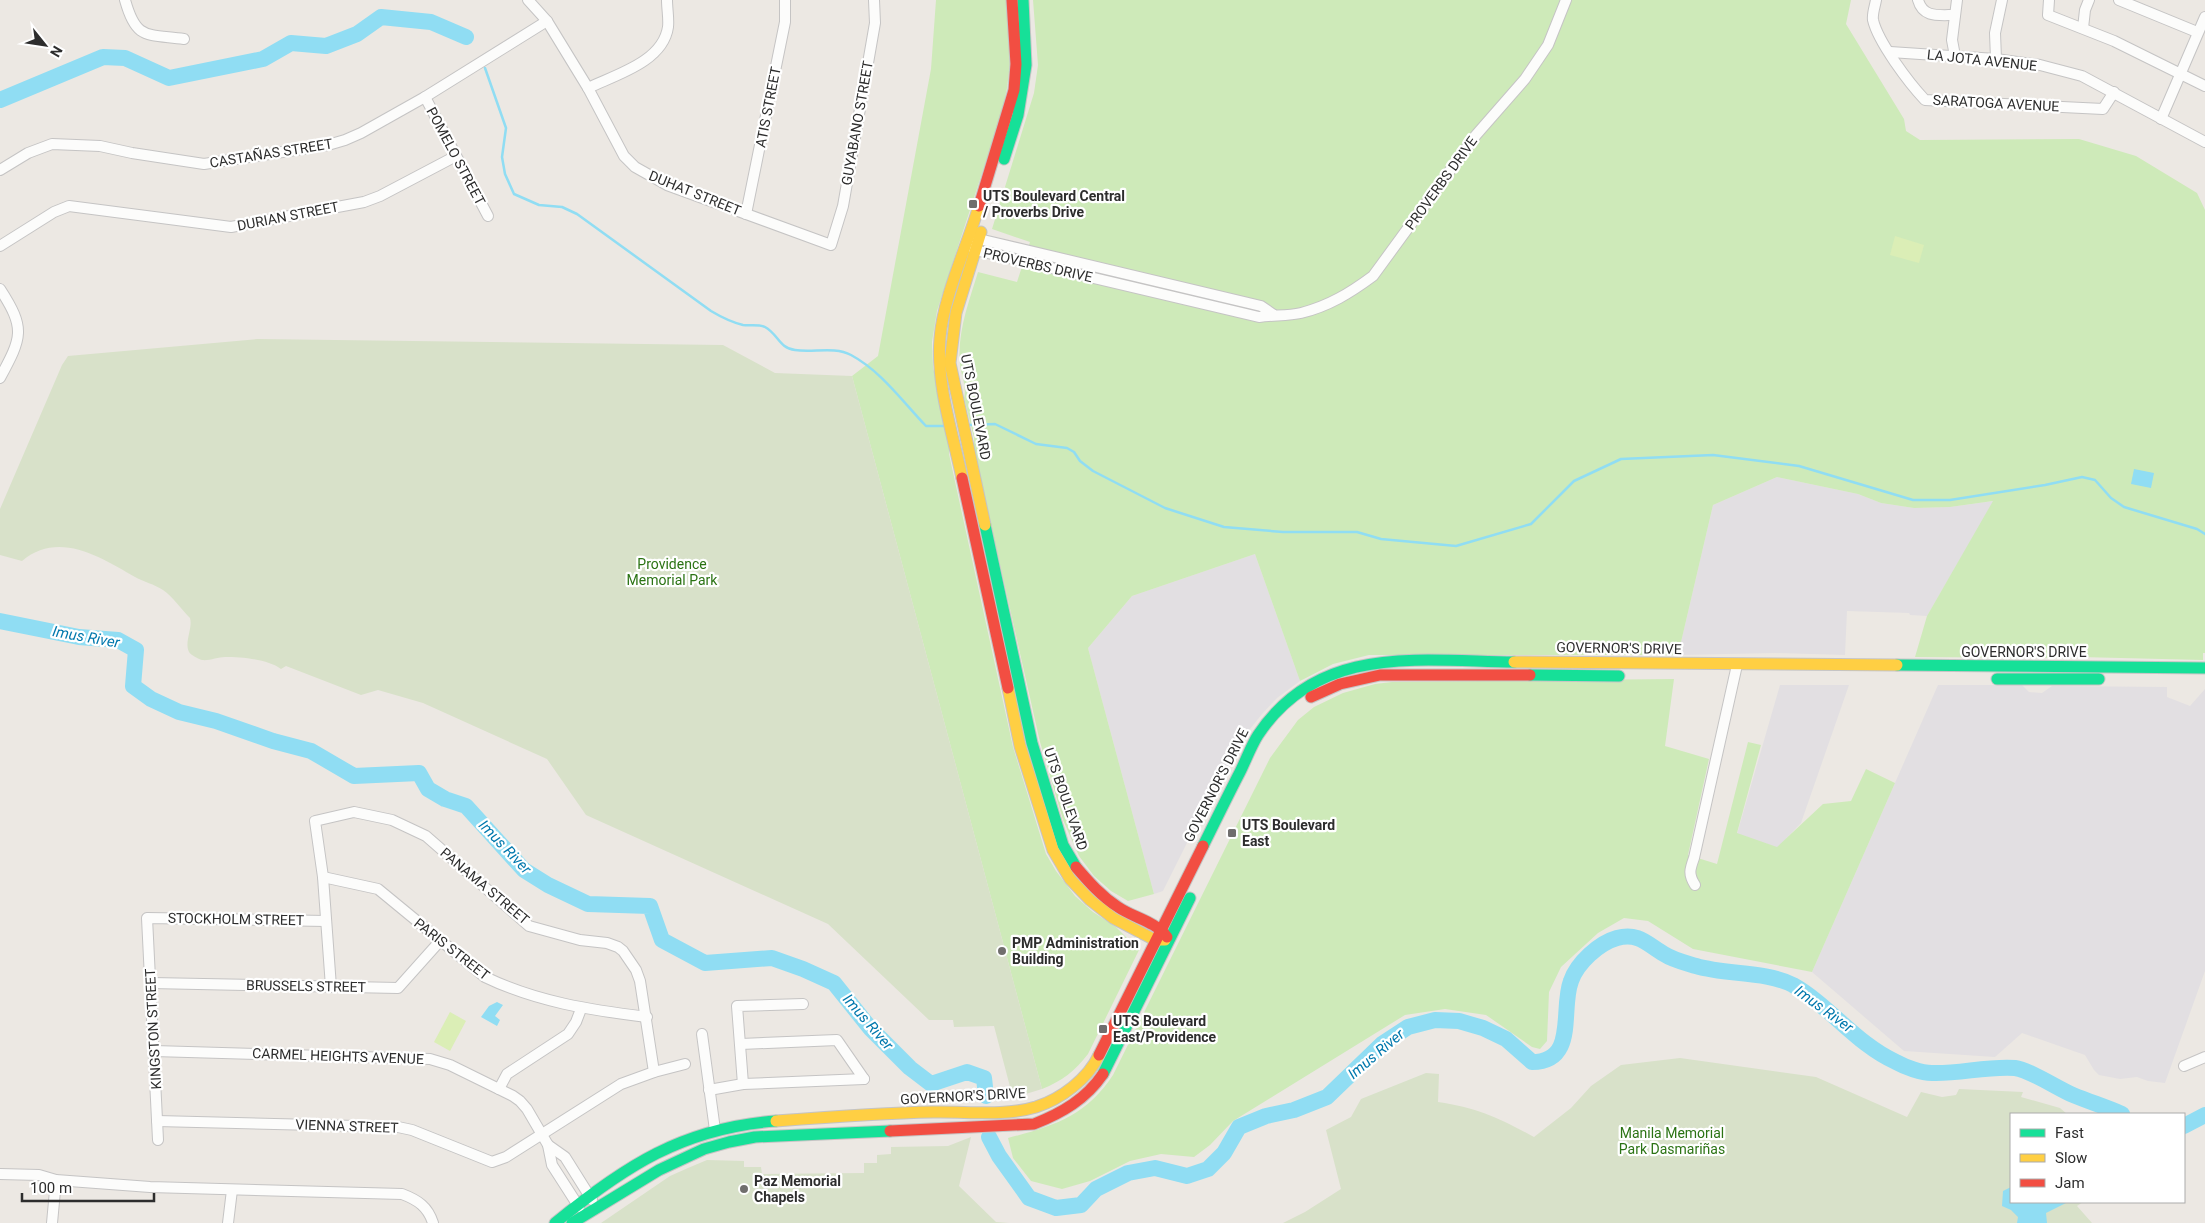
<svg xmlns="http://www.w3.org/2000/svg" width="2205" height="1223" font-family="Roboto,sans-serif">
<rect width="100%" height="100%" fill="#ece8e3"/>
<!-- industrial -->
<g fill="#e2dfe2">
<polygon points="1777,477 1858,494 1881,503 1914,508 1950,507 1994,501 1927,616 1910,615 1909,613 1847,611 1845,655 1775,653 1678,655 1713,505"/>
<polygon points="1255,554 1300,681 1277,698 1262,714 1250,729 1230,766 1219,767 1196,813 1198,821 1163,891 1154,894 1088,648 1132,596"/>
<polygon points="1780,685 1849,685 1801,823 1777,848 1737,834"/>
<polygon points="1938,685 2022,685 2029,692 2042,693 2052,686 2167,687 2167,697 2190,706 2205,689 2205,971 2165,1083 2148,1081 2137,1077 2120,1079 2099,1075 2094,1070 2085,1055 2022,1033 1995,1057 1904,1051 1812,972"/>
</g>
<!-- green -->
<g fill="#ceeab9">
<path d="M936,0h70l4,64 -3,24 -5,24 -65,199 -5,31 1,25 16,77v10l64,293 33,107 10,17 19,25 18,16 23,15 23,23 -51,104c-13,17 -26,27 -46,35l-190,-713 26,-20 53,-287z"/>
<path d="M1033,0h818l-5,24 58,95 2,12 14,9 159,-1 57,17 61,37 8,17v443h-2v7l-123,-3 -4,-7 -13,-1 -6,9 -142,-1 12,-41 66,-115 -43,6 -36,1 -33,-5 -23,-9 -81,-17 -64,28 -35,150h-309l-36,9 -33,17 -45,-127 -123,42 -44,52 66,246 -26,7 -17,-10 -17,-15 -15,-20 -16,-36 -23,-78 -66,-293v-11l-10,-40c3,-11 -3,-23 -4,-34 -3,-32 9,-62 18,-92l39,10 13,-40 -38,-13 42,-136 4,-28z"/>
<path d="M1674,679l-9,67 44,13 -21,96 29,9 31,-122 13,3 -24,88 40,14 46,-43 28,-3 15,-32 29,14 -83,189 -119,-23 -45,-28 -24,-3 -26,15 -37,34 -12,25 -2,49 -7,8 -8,-2 -46,-32 -41,-6 -40,6 -172,106 -23,24 -16,12 -33,-3 -31,7 -40,20 -28,8 -31,-8 -18,-23 -5,-20c46,-12 78,-22 105,-63l157,-317 28,-38 16,-13 29,-14 32,-9 17,-2z"/>
</g>
<!-- cemetery -->
<g fill="#d8e1c9">
<path d="M258,339l465,6 52,28 77,3 190,713 -29,9 -19,-72 -40,1 -1,-7h-24l-101,-96 -242,-109 -39,-56 -124,-56 -45,-13 -17,5 -75,-29 -5,3c-13,-10 -40,-12 -56,-12 -7,0 -16,4 -23,3 -4,-1 -11,-5 -13,-8 -5,-10 4,-24 1,-34 -9,-9 -17,-21 -27,-28 -9,-6 -19,-8 -28,-13 -34,-20 -77,-47 -113,-16l-22,-6v-46l62,-144 6,-9z"/>
<path d="M1680,1058l136,19 91,40 14,-25 21,5 14,-2 3,-6 64,3 -2,5 39,11 7,6h-56v88h72l-6,4 15,17h-809l22,-11 36,-23 -15,-59 25,-13 10,-18 65,-26 13,1 -1,28c40,6 61,16 96,35l37,-29 20,-22 30,-21z"/>
<polygon points="971,1137 959,1186 996,1222 1009,1223 601,1223 670,1176 688,1168 707,1160 744,1161 744,1167 761,1167 762,1174 864,1173 864,1163 877,1163 877,1155 891,1154 891,1147 948,1146"/>
</g>
<!-- pitch -->
<g fill="#dbeeb6">
<polygon points="1895,236 1924,245 1919,263 1890,255"/>
<polygon points="450,1012 466,1021 450,1051 434,1042"/>
</g>
<!-- water -->
<g fill="#90ddf3">
<polygon points="2134,469 2154,473 2151,488 2131,484"/>
<polygon points="497,1002 503,1005 495,1016 500,1020 497,1026 481,1017 489,1006"/>
<polygon points="2011,1187 2011,1202 2066,1202 2066,1203 2046,1213 2047,1223 2017,1223 2018,1217 2011,1210 2002,1206 2003,1191"/>
</g>
<g fill="none" stroke-linecap="round" stroke-linejoin="round">
<!-- stream -->
<g stroke="#90ddf3" stroke-width="2.5">
<path d="M485,68l21,60 -4,29 3,17 9,20 25,11 23,2 15,7 134,97c10,6 20,11 32,14 7,1 16,-1 22,2 13,7 14,21 30,23 18,3 39,-4 56,5 30,16 52,47 75,71h20"/>
<polyline points="969,425 995,424 1036,444 1067,448 1074,452 1080,461 1093,471 1165,508 1224,527 1283,532 1357,532 1381,539 1456,546 1531,524 1574,481 1621,459 1713,455 1799,466 1913,500 1950,500 2045,485 2082,477 2095,480 2111,498 2124,507 2197,529 2205,534"/>
</g>
<!-- river -->
<g stroke="#90ddf3" stroke-width="16">
<polyline points="0,100 103,57 125,58 169,78 263,59 291,43 326,46 357,34 381,17 431,22 466,37"/>
<polyline points="0,621 79,637 118,640 136,650 133,686 151,699 179,712 216,721 273,741 311,751 354,776 419,773 428,789 445,799 466,806 524,870 548,885 588,904 650,906 662,940 705,963 772,958 803,969 834,983 870,1028 910,1068 931,1084 967,1072 984,1078 986,1096"/>
<polyline points="2184,1126 2205,1115"/>
<path d="M989,1137l10,19 30,42 27,10 25,-3 15,-16 32,-16 27,-5 32,8 21,-7 16,-16 15,-26 27,-11 28,-6 33,-13 55,-53 26,-17 27,-7 24,1 24,7 23,11 26,23c46,0 28,-53 39,-81 6,-18 28,-38 46,-43 22,-6 31,7 47,16 9,6 22,9 32,12 30,9 70,5 97,19 37,21 63,59 103,77 9,5 25,11 36,11 28,1 54,-7 83,-5 15,2 42,20 58,27 17,7 33,12 49,19"/>
</g>
<defs>
<g id="street">
<path d="M125,0c11,40 21,34 59,39"/>
<polyline points="528,0 547,21 588,88 624,156 635,167 667,185 831,245 843,206 875,23 874,0"/>
<path d="M1876,0c-1,6 -4,14 -3,20 5,22 36,63 52,80l178,9 11,-17"/>
<path d="M1918,0c5,18 20,15 37,15"/>
<polyline points="2049,0 2048,15 2114,41 2205,86"/>
<polyline points="2119,0 2197,32"/>
<polyline points="2083,28 2085,10 2089,0"/>
<polyline points="1890,52 1996,59 2040,65 2082,76 2205,142"/>
<polyline points="1955,56 1952,40 1957,0"/>
<polyline points="1996,59 1995,33 2002,0"/>
<path d="M588,88c27,-13 75,-26 80,-61 1,-8 -1,-18 -1,-27"/>
<polyline points="425,97 488,216"/>
<polyline points="2161,119 2205,17"/>
<polyline points="0,170 28,153 52,144 100,146 132,153 204,164 328,145 345,140 361,133 425,97 547,21"/>
<polyline points="746,214 785,22 785,0"/>
<polyline points="0,246 54,212 69,206 231,227 364,202 380,196 456,156"/>
<path d="M0,289c26,40 22,48 0,89"/>
<path d="M1274,315l-13,-9 -282,-67 -11,4 7,7 284,67c14,-2 29,-1 42,-4 28,-7 49,-20 72,-37l103,-141 49,-56 23,-34 18,-45"/>
<path d="M323,877l55,12 107,88c52,25 105,33 162,40"/>
<path d="M1695,885c-7,-11 -5,-16 -1,-27l43,-193"/>
<polyline points="151,983 398,988 440,941"/>
<polyline points="331,987 323,877 315,821 354,812 392,820 426,836 529,926 580,940 607,943 618,947 623,951 636,970 640,981 654,1072"/>
<polyline points="702,1034 715,1130"/>
<polyline points="741,1044 837,1040 864,1079"/>
<polyline points="154,1051 430,1059 450,1065 513,1096 520,1101 527,1109 548,1145 552,1165 579,1207"/>
<polyline points="2184,1066 2205,1057"/>
<polyline points="743,1084 737,1006 803,1004"/>
<polyline points="499,1089 507,1074 568,1034 576,1022 581,1009"/>
<polyline points="709,1090 743,1084 864,1079"/>
<polyline points="157,1121 398,1127 412,1130 492,1162 506,1157 621,1084 654,1072 685,1064"/>
<polyline points="158,1140 147,918 326,921"/>
<polyline points="548,1145 565,1157 592,1200"/>
<path d="M0,1174l39,1 17,5 94,7 252,7c16,6 26,13 31,29"/>
<polyline points="52,1223 56,1180"/>
<polyline points="228,1223 232,1190"/>
</g>
<g id="fast">
<polyline points="1004,159 1018,115 1026,65 1023,0"/>
<polyline points="985,525 1032,743 1063,845 1076,867"/>
<polyline points="1897,665 2205,668"/>
<polyline points="1530,675 1619,676"/>
<polyline points="1997,679 2099,679"/>
<path d="M1203,846c12,-24 24,-49 37,-74 6,-12 11,-26 18,-37 61,-92 162,-74 256,-73"/>
<polyline points="1103,1074 1190,898"/>
<path d="M555,1223c70,-57 128,-95 221,-102"/>
<polyline points="572,1223 659,1170 704,1149 729,1142 755,1137 890,1131"/>
</g>
<g id="slow">
<polyline points="981,232 956,313 950,363 985,525"/>
<path d="M962,478c-9,-44 -26,-93 -22,-140 3,-40 27,-92 39,-132"/>
<polyline points="1514,662 1897,665"/>
<polyline points="1008,688 1020,746 1053,850 1070,879 1090,900 1113,918 1155,940 1165,940"/>
<path d="M776,1121c52,-4 105,-8 157,-9 34,-1 69,5 103,-5 25,-8 52,-28 63,-52"/>
</g>
<g id="jam">
<polyline points="979,206 1014,90 1016,64 1012,0"/>
<polyline points="962,478 1008,688"/>
<polyline points="1311,697 1340,684 1380,675 1530,675"/>
<path d="M1076,867c13,15 25,29 42,40 16,11 37,14 49,30"/>
<polyline points="1099,1055 1203,846"/>
<path d="M890,1131l144,-7c28,-11 52,-25 69,-50"/>
</g>
</defs>
<!-- street casing -->
<use href="#street" stroke="#c5c4c4" stroke-width="12"/>
<!-- fast casing -->
<use href="#fast" stroke="#c5c4c4" stroke-width="13"/>
<!-- slow casing -->
<use href="#slow" stroke="#c5c4c4" stroke-width="13"/>
<!-- jam casing -->
<use href="#jam" stroke="#c5c4c4" stroke-width="13"/>
<!-- street -->
<use href="#street" stroke="#fcfcfb" stroke-width="10"/>
<!-- fast -->
<use href="#fast" stroke="#16e098" stroke-width="11"/>
<!-- slow -->
<use href="#slow" stroke="#ffcf43" stroke-width="11"/>
<!-- jam -->
<use href="#jam" stroke="#f24e42" stroke-width="11"/>
</g>
<!-- markers -->
<g fill="#706e6d" stroke="#fff" stroke-width="2">
<rect x="968" y="199" width="10" height="10" rx="2.5"/>
<rect x="1227" y="828" width="10" height="10" rx="2.5"/>
<circle cx="1002" cy="951" r="5"/>
<rect x="1098" y="1024" width="10" height="10" rx="2.5"/>
<circle cx="744" cy="1189" r="5"/>
</g>
<g text-anchor="middle" dominant-baseline="central" stroke-width="4.5" stroke-linejoin="round" paint-order="stroke">
<!-- street labels -->
<g font-size="14" fill="#2d2d2d" stroke="#fff">
<text transform="translate(1982 60) rotate(6)">LA JOTA AVENUE</text>
<text transform="translate(1996 103) rotate(3)">SARATOGA AVENUE</text>
<text transform="translate(768 107) rotate(-79)">ATIS STREET</text>
<text transform="translate(857 123) rotate(-80)">GUYABANO STREET</text>
<text transform="translate(271 153) rotate(-9)">CASTAÑAS STREET</text>
<text transform="translate(456 156) rotate(62)">POMELO STREET</text>
<text transform="translate(1441 183) rotate(-54)">PROVERBS DRIVE</text>
<text transform="translate(695 193) rotate(22)">DUHAT STREET</text>
<text transform="translate(288 216) rotate(-11)">DURIAN STREET</text>
<text transform="translate(1038 265) rotate(13)">PROVERBS DRIVE</text>
<text transform="translate(976 407) rotate(79)">UTS BOULEVARD</text>
<text transform="translate(1619 648) rotate(1)">GOVERNOR'S DRIVE</text>
<text x="2024" y="652">GOVERNOR'S DRIVE</text>
<text transform="translate(1216 785) rotate(-63)">GOVERNOR'S DRIVE</text>
<text transform="translate(1066 799) rotate(71)">UTS BOULEVARD</text>
<text transform="translate(485 886) rotate(40)">PANAMA STREET</text>
<text transform="translate(236 919) rotate(1)">STOCKHOLM STREET</text>
<text transform="translate(452 949) rotate(38)">PARIS STREET</text>
<text transform="translate(306 986) rotate(1)">BRUSSELS STREET</text>
<text transform="translate(153 1029) rotate(-93)">KINGSTON STREET</text>
<text transform="translate(338 1056) rotate(2)">CARMEL HEIGHTS AVENUE</text>
<text transform="translate(963 1096) rotate(-3)">GOVERNOR'S DRIVE</text>
<text transform="translate(347 1126) rotate(2)">VIENNA STREET</text>
</g>
<!-- poi labels -->
<g font-size="14" font-weight="bold" fill="#2d2d2d" stroke="#fff" text-anchor="start">
<text x="983" y="196">UTS Boulevard Central<tspan x="983" dy="16">/ Proverbs Drive</tspan></text>
<text x="1242" y="825">UTS Boulevard<tspan x="1242" dy="16">East</tspan></text>
<text x="1012" y="943">PMP Administration<tspan x="1012" dy="16">Building</tspan></text>
<text x="1113" y="1021">UTS Boulevard<tspan x="1113" dy="16">East/Providence</tspan></text>
<text x="754" y="1181">Paz Memorial<tspan x="754" dy="16">Chapels</tspan></text>
</g>
<!-- park labels -->
<g font-size="14" fill="#2b7314" stroke="#fff">
<text x="672" y="564">Providence<tspan x="672" dy="16">Memorial Park</tspan></text>
<text x="1672" y="1133">Manila Memorial<tspan x="1672" dy="16">Park Dasmariñas</tspan></text>
</g>
<!-- water labels -->
<g font-size="15" font-style="italic" fill="#0178ad" stroke="#fff">
<text transform="translate(86 637) rotate(10)">Imus River</text>
<text transform="translate(505 847) rotate(46)">Imus River</text>
<text transform="translate(1824 1009) rotate(36)">Imus River</text>
<text transform="translate(868 1022) rotate(49)">Imus River</text>
<text transform="translate(1376 1054) rotate(-40)">Imus River</text>
</g>
</g>
<!-- legend -->
<rect x="2010" y="1113" width="175" height="90" fill="#ffffff" stroke="#ababab"/>
<rect x="2020" y="1129" width="25" height="8" fill="#16e098" stroke="#ababab"/>
<text x="2055" y="1138" font-size="15" fill="#2d2d2d">Fast</text>
<rect x="2020" y="1154" width="25" height="8" fill="#ffcf43" stroke="#ababab"/>
<text x="2055" y="1163" font-size="15" fill="#2d2d2d">Slow</text>
<rect x="2020" y="1179" width="25" height="8" fill="#f24e42" stroke="#ababab"/>
<text x="2055" y="1188" font-size="15" fill="#2d2d2d">Jam</text>
<!-- north arrow -->
<g transform="translate(45 45) rotate(120)" stroke="#ffffff" stroke-width="4" paint-order="stroke">
<path d="M0-4L9 19L0 12L-9 19Z" fill="#2d2d2d"/>
<text y="-8" font-size="14" font-weight="bold" text-anchor="middle" fill="#2d2d2d">N</text>
</g>
<!-- scale -->
<path d="M22 1193v8h132v-8" fill="none" stroke="#2d2d2d" stroke-width="2.5"/>
<text x="30" y="1193" font-size="15" fill="#2d2d2d" stroke="#ffffff" stroke-width="4" paint-order="stroke">100 m</text>
</svg>
